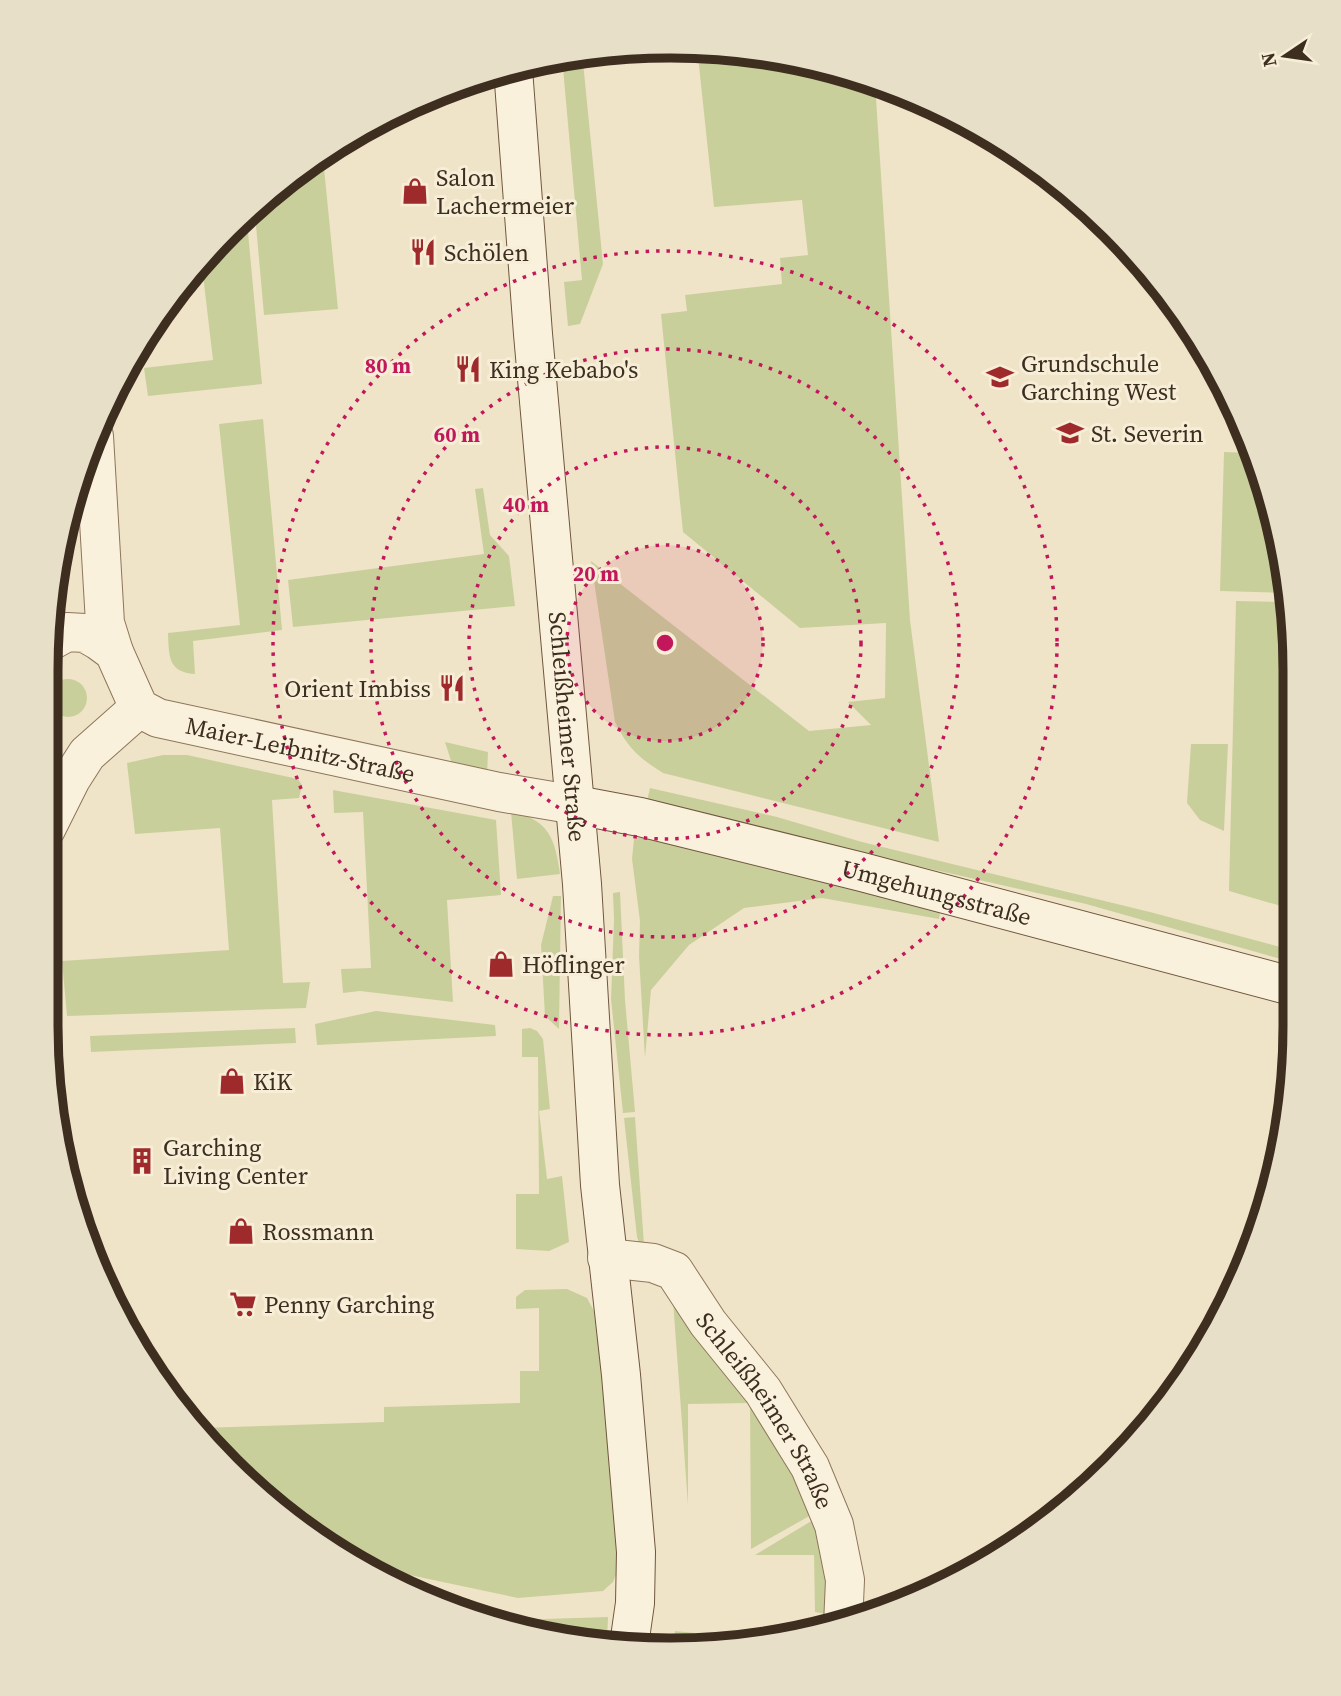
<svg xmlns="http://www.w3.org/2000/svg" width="1341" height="1696" font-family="'Source Serif 4',serif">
<rect width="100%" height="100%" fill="#f0e4c8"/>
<!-- green -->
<g fill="#c9cf9b">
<path d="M697,47h15l121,20 42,16 35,537 29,222 -276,-69c-25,-16 -35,-25 -48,-51l-24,-161 218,170 62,-6 -23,-23 37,-4 1,-75 -86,5 -117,-96 -22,-218 26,-3 -2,-16 97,-11 -2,-26 28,-3 -6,-55 -88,7z"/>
<polygon points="582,52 603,264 580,324 568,326 564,282 582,280 562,57"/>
<polygon points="323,158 338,309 264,315 255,214"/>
<polygon points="247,221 262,384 148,396 144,368 213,360 201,258"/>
<path d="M263,419l19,211 -89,11 2,33c-27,-2 -26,-17 -27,-41l72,-8 -21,-201z"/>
<polygon points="1224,452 1251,453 1274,508 1288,593 1220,591"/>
<polygon points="483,488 490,535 509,556 515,606 293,627 288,580 484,554 475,489"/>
<polygon points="1236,601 1290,602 1294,629 1295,910 1229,891"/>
<circle cx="68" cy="698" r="19"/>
<polygon points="445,742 488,752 487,776 452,764"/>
<polygon points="1191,744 1228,744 1224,831 1200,820 1187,803"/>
<polygon points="163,755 187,755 298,779 302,785 299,798 272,800 283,983 310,982 306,1008 67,1016 62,961 229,950 220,828 135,834 127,763"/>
<polygon points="650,788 777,817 862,842 1150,912 1295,951 1295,963 1086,904 646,805"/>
<polygon points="333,790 496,820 501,895 447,900 453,1002 360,991 343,993 341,969 371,968 363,812 334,813"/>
<path d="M511,812c38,7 44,27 49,62l-43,5z"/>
<polygon points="645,837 942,902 939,919 822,898 744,908 689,945 651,990 645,1058 639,956 640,921 632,859 634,839"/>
<polygon points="620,892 625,1000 635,1112 623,1113 611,999 614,919 613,893"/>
<polygon points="553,896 561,896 559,1029 545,1016 541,945"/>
<polygon points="1284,1000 1295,1005 1295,1026 1284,1147 1278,1165"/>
<polygon points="376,1011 495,1025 496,1036 317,1045 315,1024"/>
<polygon points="295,1028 296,1043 91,1052 90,1036"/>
<polygon points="530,1028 537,1031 543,1039 550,1109 539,1111 547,1179 562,1176 569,1242 549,1251 516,1249 516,1194 539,1194 538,1057 522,1057 522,1029"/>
<polygon points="635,1117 644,1245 640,1245 637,1237 624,1118"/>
<polygon points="672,1287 738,1375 820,1510 751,1549 750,1403 688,1404 688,1505"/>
<polygon points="567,1289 587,1298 594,1311 605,1401 619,1567 613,1582 603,1591 518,1598 353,1563 228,1467 198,1428 384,1422 384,1407 520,1403 520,1371 539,1371 539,1308 516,1309 516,1297 525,1290"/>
<polygon points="823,1514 831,1615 815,1612 814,1555 755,1555"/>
<polygon points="459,1608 512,1620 608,1617 607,1642 508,1629"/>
<polygon points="675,1631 756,1639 673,1650"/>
</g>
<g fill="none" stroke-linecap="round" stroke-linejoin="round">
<defs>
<g id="street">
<polyline points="94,436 105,623 114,652"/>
<path id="s1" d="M47,643l20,-11 18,1 14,8 15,11 25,56 19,10 341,74 77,13"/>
<polyline points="46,829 71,779 87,754 139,708"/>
<path id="s2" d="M607,1258l46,5 21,8 34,52 55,68 47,76 24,58 11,55 -2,45"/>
</g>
<g id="secondary">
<path id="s3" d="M513,69l20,265 49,550 18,301 21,190 15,177 -1,51 -6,42"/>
<path id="s4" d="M576,805l64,12 222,55 433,115"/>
</g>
</defs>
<!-- street casing -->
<use href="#street" stroke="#8d765c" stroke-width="40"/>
<!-- secondary casing -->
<use href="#secondary" stroke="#6f573f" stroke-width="40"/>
<!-- street -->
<use href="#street" stroke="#faf1dc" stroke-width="38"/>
<!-- secondary -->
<use href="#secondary" stroke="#faf1dc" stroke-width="38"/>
</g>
<!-- distance rings -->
<circle cx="665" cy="643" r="98" fill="#c2185b" fill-opacity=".12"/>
<g fill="none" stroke="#c2185b" stroke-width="3.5" stroke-dasharray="3.5 7">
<circle cx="665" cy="643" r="98"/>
<circle cx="665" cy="643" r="196"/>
<circle cx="665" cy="643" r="294"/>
<circle cx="665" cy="643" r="392"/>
</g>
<!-- icons -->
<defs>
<symbol id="shop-bare" viewBox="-9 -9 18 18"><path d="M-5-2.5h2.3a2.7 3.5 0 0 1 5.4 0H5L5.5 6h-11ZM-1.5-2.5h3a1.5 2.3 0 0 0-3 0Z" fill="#9e2a2b" stroke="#f7eed8" stroke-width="2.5" paint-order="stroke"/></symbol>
<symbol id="restaurant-bare" viewBox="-9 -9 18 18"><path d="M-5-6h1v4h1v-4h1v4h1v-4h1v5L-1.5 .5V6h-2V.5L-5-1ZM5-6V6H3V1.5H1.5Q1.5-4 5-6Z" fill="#9e2a2b" stroke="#f7eed8" stroke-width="2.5" paint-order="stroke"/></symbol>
<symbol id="school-bare" viewBox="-9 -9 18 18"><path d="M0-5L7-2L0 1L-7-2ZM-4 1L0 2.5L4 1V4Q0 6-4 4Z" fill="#9e2a2b" stroke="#f7eed8" stroke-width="2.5" paint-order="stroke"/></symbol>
<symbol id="building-bare" viewBox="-9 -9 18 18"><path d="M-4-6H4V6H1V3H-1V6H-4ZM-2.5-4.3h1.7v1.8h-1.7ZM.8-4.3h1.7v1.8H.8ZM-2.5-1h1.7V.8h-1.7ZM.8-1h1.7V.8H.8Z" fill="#9e2a2b" stroke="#f7eed8" stroke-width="2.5" paint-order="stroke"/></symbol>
<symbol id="supermarket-bare" viewBox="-9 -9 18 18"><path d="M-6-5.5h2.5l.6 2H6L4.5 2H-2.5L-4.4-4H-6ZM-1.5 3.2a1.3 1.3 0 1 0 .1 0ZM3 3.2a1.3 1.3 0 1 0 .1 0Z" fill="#9e2a2b" stroke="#f7eed8" stroke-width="2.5" paint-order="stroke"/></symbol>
</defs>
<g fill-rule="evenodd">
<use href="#shop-bare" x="396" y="172" width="38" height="38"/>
<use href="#restaurant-bare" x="404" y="233" width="38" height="38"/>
<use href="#restaurant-bare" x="449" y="350" width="38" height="38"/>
<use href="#school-bare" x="981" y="358" width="38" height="38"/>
<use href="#school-bare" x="1051" y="414" width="38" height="38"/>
<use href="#restaurant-bare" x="433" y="669" width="38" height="38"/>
<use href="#shop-bare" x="482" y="945" width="38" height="38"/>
<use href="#shop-bare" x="213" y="1062" width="38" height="38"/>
<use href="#building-bare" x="123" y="1142" width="38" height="38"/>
<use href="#shop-bare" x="222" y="1212" width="38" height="38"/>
<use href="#supermarket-bare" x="224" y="1285" width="38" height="38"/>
</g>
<g text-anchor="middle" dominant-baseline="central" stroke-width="6" stroke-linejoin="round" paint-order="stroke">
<!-- poi labels -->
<g font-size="24" fill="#3d2e20" stroke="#f7eed8" text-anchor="start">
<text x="436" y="177">Salon<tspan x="436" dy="28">Lachermeier</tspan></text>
<text x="444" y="252">Schölen</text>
<text x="1021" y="363">Grundschule<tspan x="1021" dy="28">Garching West</tspan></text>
<text x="489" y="369">King Kebabo's</text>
<text x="1091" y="433">St. Severin</text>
<text x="431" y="688" text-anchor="end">Orient Imbiss</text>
<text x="522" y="964">Höflinger</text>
<text x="253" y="1081">KiK</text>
<text x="163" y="1147">Garching<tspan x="163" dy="28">Living Center</tspan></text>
<text x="262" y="1231">Rossmann</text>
<text x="264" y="1304">Penny Garching</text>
</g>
<!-- street labels -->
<g font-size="24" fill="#3d2e20" stroke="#f7eed8">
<text stroke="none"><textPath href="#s3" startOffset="660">Schleißheimer Straße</textPath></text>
<text stroke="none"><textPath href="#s1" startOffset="304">Maier-Leibnitz-Straße</textPath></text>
<text stroke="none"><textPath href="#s4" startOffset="371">Umgehungsstraße</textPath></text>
<text stroke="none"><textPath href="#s2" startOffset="236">Schleißheimer Straße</textPath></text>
</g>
</g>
<!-- crop -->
<path d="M0 0H1341V1696H0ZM670 58H671A612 612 0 0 1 1283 670V1026A612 612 0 0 1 671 1638H670A612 612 0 0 1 58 1026V670A612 612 0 0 1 670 58Z" fill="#e8dfc9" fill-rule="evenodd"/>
<path fill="none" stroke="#3d2e20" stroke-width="9" d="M670 58H671A612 612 0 0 1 1283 670V1026A612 612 0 0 1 671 1638H670A612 612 0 0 1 58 1026V670A612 612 0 0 1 670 58Z"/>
<circle cx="665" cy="643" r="10" fill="#c2185b" stroke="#f7eed8" stroke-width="3.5"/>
<g font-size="21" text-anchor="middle" font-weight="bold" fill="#c2185b" stroke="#f7eed8" stroke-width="6" stroke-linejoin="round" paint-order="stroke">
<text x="388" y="373">80 m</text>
<text x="457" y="442">60 m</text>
<text x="526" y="512">40 m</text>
<text x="596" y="581">20 m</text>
</g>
<!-- north arrow -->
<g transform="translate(1285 56) rotate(257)" stroke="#f7eed8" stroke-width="5" paint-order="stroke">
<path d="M0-5L12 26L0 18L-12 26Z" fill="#3d2e20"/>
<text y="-10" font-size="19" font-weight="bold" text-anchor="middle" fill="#3d2e20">N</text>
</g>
</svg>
